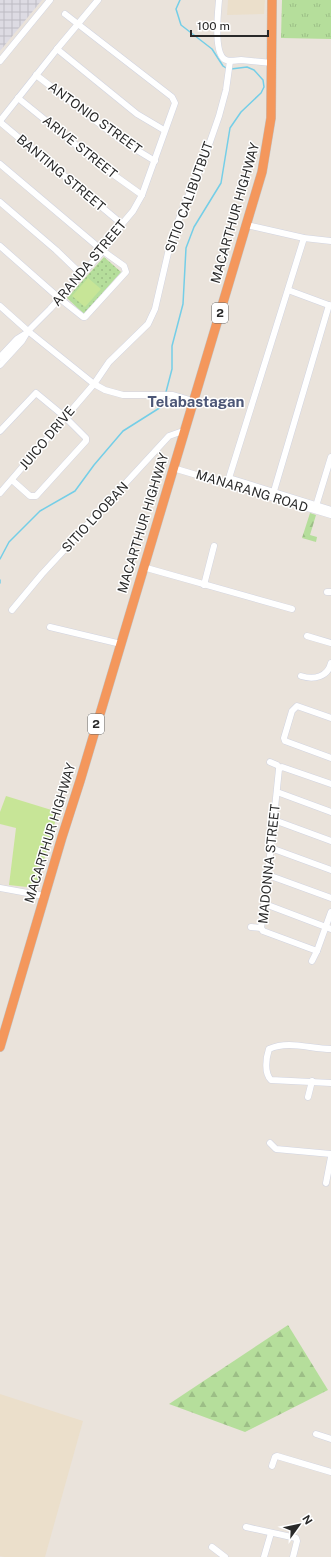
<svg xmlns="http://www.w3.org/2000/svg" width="331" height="1557" font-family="'Public Sans',sans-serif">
<defs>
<pattern id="industrial-grid" width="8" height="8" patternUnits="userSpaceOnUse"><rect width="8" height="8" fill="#dddbe3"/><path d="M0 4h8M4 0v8" fill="none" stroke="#bebcc3"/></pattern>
<pattern id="grass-tufts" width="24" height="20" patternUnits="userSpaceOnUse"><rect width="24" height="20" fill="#b5de9b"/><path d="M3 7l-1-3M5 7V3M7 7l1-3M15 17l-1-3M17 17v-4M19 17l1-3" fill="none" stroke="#9cbe86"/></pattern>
<pattern id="forest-firs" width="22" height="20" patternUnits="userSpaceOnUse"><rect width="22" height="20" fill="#b5de9b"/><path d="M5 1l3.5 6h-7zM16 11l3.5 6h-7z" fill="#9cbe86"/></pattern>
<pattern id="park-dots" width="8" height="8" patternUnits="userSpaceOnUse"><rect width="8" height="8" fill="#b5de9b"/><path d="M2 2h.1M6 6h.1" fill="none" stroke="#9cbe86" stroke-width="1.8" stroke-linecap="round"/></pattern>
</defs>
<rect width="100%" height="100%" fill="#eae3db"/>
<!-- industrial -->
<polygon fill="url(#industrial-grid)" points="0,0 42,0 0,51"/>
<!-- education -->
<g fill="#ebdfcb">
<polygon points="228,0 265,0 264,14 227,15"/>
<polygon points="0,1394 83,1421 45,1557 4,1557 0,1556"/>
</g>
<!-- grass -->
<polygon fill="url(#grass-tufts)" points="282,0 331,0 331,39 281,38"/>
<!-- forest -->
<g fill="url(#forest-firs)">
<polygon points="310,513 316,515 310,535 317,537 316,542 302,538"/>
<polygon points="288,1325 328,1390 245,1432 169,1404"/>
</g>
<!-- park -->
<polygon fill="url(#park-dots)" points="104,257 121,272 84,314 67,298"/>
<!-- pitch -->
<g fill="#c7e597">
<polygon points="88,278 101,289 85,307 72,296"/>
<polygon points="6,796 58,812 36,888 9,885 16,828 0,824 0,812"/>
</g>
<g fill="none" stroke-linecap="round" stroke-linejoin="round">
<!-- stream -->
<g stroke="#74cee7" stroke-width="1.5">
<polyline points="180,0 176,9 181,25 212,49 223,66 226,68"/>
<polyline points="166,392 172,369 172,346 183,304 186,248 194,227 221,183 230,128 241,112 261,93 264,87 263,80 254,70 247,67 231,69"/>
<polyline points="0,559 9,542 40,511 75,491 94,465 123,431 161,407 164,398"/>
<polyline points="0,580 0,583"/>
</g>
<defs>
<g id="minor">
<path d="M219,0c-1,12 -6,55 7,60 5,2 10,0 15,0 10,1 21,2 31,3"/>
<polyline points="57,49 137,114 164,130"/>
<polyline points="0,61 50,0"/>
<polyline points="36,75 122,141 155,161"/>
<polyline points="18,98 107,170 142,195"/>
<polyline points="0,121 57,49 98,0"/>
<polyline points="0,122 122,224"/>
<polyline points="0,164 103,251 124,266 126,272 85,317 83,317 59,298 0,246"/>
<polyline points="0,202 56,250 81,274"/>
<polyline points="247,225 304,238 331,241"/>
<polyline points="304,238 229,478 331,510"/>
<polyline points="288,290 331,306"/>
<polyline points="0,306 28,331 94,384 105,390 123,395 173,395 193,401"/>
<polyline points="0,357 17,339 25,334"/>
<polyline points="0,365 22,341 28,331 50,309 103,251 122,224 133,211 142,195 175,103 172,97 65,14"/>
<polyline points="0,431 36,393 65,417 86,438 86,441 36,496 30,496 12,480"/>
<polyline points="173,468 331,515"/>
<polyline points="274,491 329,305"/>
<polyline points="0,493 94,384 109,362 148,324 155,309 168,253 181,213 203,162 219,116 226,90 230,61"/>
<polyline points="316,506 331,457"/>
<polyline points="143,567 292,609"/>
<polyline points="204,585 214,546"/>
<polyline points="327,592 331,592"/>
<polyline points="12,610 42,574 169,436 183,431"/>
<polyline points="50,627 121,644"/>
<polyline points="307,636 331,643"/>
<path d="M301,676c13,4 27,1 30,-13"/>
<polyline points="331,718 297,706 292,711 284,738 285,741 331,758"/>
<polyline points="270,762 277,765 280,768"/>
<polyline points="331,784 282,767 279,769 268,875 261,928 263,931 317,951 331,912"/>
<polyline points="277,792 331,812"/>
<polyline points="274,820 331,841"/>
<polyline points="271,848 331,870"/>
<polyline points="268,875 331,898"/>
<polyline points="0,888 44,896"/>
<polyline points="265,904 331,929"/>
<polyline points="251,927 261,928"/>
<polyline points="312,961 317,951"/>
<path d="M331,1049c-21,0 -42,-9 -62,0 -3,9 -5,24 2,31l60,3"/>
<polyline points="308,1097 312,1081"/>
<polyline points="270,1143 276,1149 331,1154"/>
<polyline points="326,1183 331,1157"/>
<polyline points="316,1434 331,1439"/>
<polyline points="272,1466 275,1457 277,1456 331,1472"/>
<polyline points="246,1527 296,1538 297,1541 293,1557"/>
<polyline points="212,1547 225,1557"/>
<polyline points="264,1557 271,1533"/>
</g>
<polyline id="highway" points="0,1047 62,837 80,781 262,172 271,118 272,0"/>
</defs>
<!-- minor casing -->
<use href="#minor" stroke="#d1d4e1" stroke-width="7"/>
<!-- highway casing -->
<use href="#highway" stroke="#c3c3c3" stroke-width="10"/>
<!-- minor -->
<use href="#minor" stroke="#fff" stroke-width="6"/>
<!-- highway -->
<use href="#highway" stroke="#f4975c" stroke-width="9"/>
</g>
<g text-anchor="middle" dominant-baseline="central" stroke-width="3" stroke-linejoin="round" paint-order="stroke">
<!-- shield labels -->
<g fill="#fff" stroke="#696969" stroke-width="1">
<rect x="212" y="303" width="16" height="20" rx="3"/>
<rect x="88" y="714" width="16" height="20" rx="3"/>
</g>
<g font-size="12" font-weight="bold" fill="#292929">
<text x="220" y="313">2</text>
<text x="96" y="724">2</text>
</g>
<!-- street labels -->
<g font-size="13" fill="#292929" stroke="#fff">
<text transform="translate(95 118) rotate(36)">ANTONIO STREET</text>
<text transform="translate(80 147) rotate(39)">ARIVE STREET</text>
<text transform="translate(61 173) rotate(40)">BANTING STREET</text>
<text transform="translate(189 197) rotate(-70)">SITIO CALIBUTBUT</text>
<text transform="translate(235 213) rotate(-74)">MACARTHUR HIGHWAY</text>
<text transform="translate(89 263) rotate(-50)">ARANDA STREET</text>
<text transform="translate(47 438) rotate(-50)">JUICO DRIVE</text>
<text transform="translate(252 491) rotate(17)">MANARANG ROAD</text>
<text transform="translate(95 517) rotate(-47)">SITIO LOOBAN</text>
<text transform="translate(143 523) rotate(-73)">MACARTHUR HIGHWAY</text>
<text transform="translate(50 833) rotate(-73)">MACARTHUR HIGHWAY</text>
<text transform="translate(269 864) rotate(-84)">MADONNA STREET</text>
</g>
<!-- quarter labels -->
<g font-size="15" font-weight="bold" fill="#4c5676" stroke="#fff">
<text x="196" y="401">Telabastagan</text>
</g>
</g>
<!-- north arrow -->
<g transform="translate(299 1525) rotate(57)" stroke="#ffffff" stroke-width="3" paint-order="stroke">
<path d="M0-3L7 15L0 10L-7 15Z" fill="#292929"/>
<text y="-6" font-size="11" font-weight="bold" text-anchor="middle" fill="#292929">N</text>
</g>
<!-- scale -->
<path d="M191 30v6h77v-6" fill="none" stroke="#292929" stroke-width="2"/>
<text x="197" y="30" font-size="12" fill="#292929" stroke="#ffffff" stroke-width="3" paint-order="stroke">100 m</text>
</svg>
